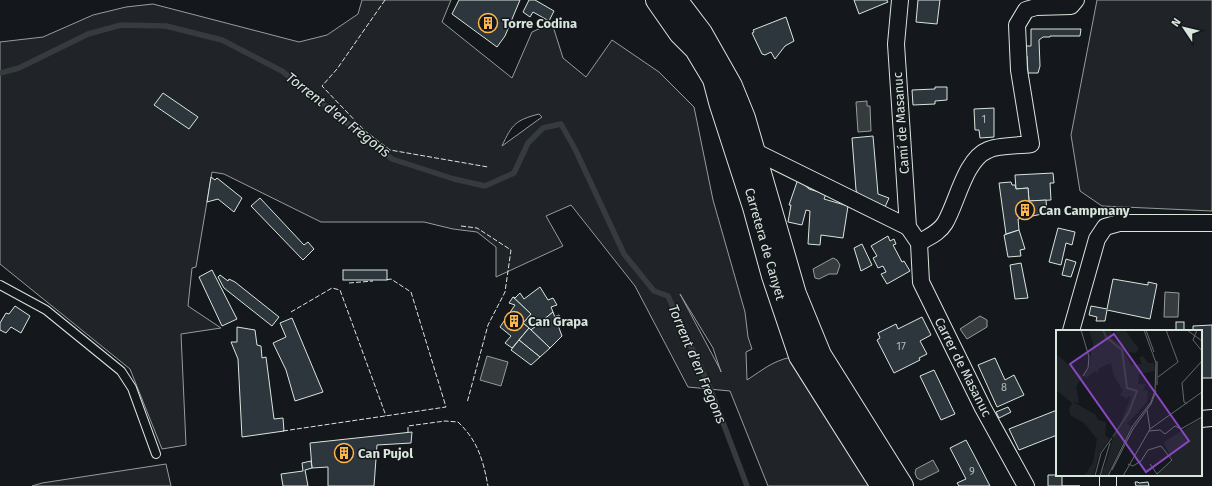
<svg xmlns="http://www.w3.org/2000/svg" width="1212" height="486" font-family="'Fira Sans',sans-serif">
<rect width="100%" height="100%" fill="#14181c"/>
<!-- green -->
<g fill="#202428" stroke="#939e99" fill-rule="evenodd">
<path d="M362,0h89l-9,22 70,56 20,-46 20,-9 11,35 23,19 26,-37 47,32 35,35 19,93 32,112 3,25 4,12 -6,3 1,28c17,-11 24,-18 44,-23l78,129h-101l-38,-95 -42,-4 -53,-101 -64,-81 -25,11 17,30 -67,31v-30l-19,-15 -24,-3 -29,-7h-103l-97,-48 -12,-2 -16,95 -4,1 -4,38 33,22 -40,6 5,111 -24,4 -32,-80 -130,-105v-222l43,-5 50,-22 33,-8 27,-3 146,38 28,-7 31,-21zM539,114l3,3 -40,29c10,-22 14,-26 37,-32zM680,294l33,54 8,24v-1z"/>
<polygon points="1097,0 1212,0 1212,211 1102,206 1080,191 1071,135"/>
<polygon points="166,464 171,486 32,486 42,483"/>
</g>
<!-- water -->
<g fill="#363b3e" stroke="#939e99">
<polygon points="867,101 867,106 870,106 871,131 858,132 856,102"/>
<polygon points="833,258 837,260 840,265 837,274 829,274 819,279 815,278 813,269"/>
<polygon points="1165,292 1179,293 1178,317 1164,317"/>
<polygon points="980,316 987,320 987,327 967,339 960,329"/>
<polygon points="487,356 508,362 501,386 480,380"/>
<polygon points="933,460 939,471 921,480 917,478 915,473 916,469"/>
</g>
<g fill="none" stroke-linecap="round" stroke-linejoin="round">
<!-- stream -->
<polyline stroke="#363b3e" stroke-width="5.5" points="0,73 19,68 88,34 121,25 166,26 222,40 282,71 392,159 454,179 485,186 514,173 528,143 543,128 561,124 575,149 624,254 654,291 668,296 710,388 747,486"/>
</g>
<!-- building -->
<g fill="#2c363c" stroke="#d8e6dc">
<polygon points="459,0 520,0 505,36 497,47 452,14"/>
<polygon points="529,0 535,0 554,11 549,21 533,12 530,17 523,12"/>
<polygon points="854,0 887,0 888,2 859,14"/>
<polygon points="918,0 940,0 937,24 916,22"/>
<polygon points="786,17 794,41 785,46 775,59 771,52 765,55 762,54 752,33 754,32 753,30"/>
<polygon points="1031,29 1081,29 1080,36 1050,36 1050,37 1043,37 1039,40 1040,66 1038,73 1028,73 1027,56 1025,56 1026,46 1031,46"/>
<polygon points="935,87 947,87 947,100 935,101 935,104 913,105 912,90 935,89"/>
<polygon points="163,93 198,117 189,129 154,105"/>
<polygon points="994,108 994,137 980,138 979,130 975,130 974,109"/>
<polygon points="873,136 878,194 889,198 885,207 859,196 856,190 852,138"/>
<polygon points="1053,173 1054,183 1050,183 1051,200 1029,201 1028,188 1016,189 1015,175"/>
<polygon points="211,177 215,180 217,178 242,198 234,212 218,199 207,202"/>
<polygon points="798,179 809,189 826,194 824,199 848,206 843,238 821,235 820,245 808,244 810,211 806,210 802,225 788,222 791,205 789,205"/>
<polygon points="1011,182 1012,185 1015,185 1016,189 1028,188 1029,201 1046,200 1047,213 1018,219 1019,230 1006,234 999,183"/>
<polygon points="260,198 304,245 308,242 314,249 303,260 251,206"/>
<polygon points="1058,228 1075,232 1072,245 1066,243 1061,265 1049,262"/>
<polygon points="1019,230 1025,249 1020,250 1021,256 1008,257 1004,235"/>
<polygon points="888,236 890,241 894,239 896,244 893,245 902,262 904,261 910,271 887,284 881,274 886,272 883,266 878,268 873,258 877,256 871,246"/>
<polygon points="862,244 872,265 861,271 854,248"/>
<polygon points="1066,259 1076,262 1071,277 1062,275"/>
<polygon points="1021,263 1028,298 1015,299 1010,265"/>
<polygon points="212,270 237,319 222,326 199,277"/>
<rect x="343" y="270" width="44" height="10"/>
<polygon points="220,275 228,281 229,279 235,282 279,317 272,326 224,288 218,277"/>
<polygon points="1113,279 1148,285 1148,282 1157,284 1150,319 1107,310 1105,321 1096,321 1097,317 1089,315 1091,306 1107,309"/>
<polygon points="540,287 548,300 553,298 557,305 551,307 553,312 531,330 523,323 531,314 513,297 515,298 520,293 524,299"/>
<polygon points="513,297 531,314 523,323 529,328 512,348 505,343 511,336 500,327 515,305 509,303"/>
<polygon points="15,306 30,316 21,333 11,327 6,333 0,330 0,323 6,313 9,314"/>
<polygon points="553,312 562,336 550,348 531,330"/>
<polygon points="559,315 562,322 557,324 554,317"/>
<polygon points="922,317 931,335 920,341 927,354 919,358 920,360 894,373 877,340 880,338 878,333 896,324 898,329"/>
<polygon points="292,318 323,392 295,401 286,370 273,343 286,337 280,323"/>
<rect x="1176" y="322" width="8" height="9"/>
<polygon points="1212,325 1212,378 1201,378 1201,331 1193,331 1193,326"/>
<polygon points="237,327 255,330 257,345 261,346 262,358 266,357 274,419 283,418 284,431 242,437 238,359 231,342 237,342"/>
<polygon points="529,328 550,348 540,357 519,340"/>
<polygon points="519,340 540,357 531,365 511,350"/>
<polygon points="995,358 1005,380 1014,375 1024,395 997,407 978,365"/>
<polygon points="934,370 955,414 941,420 920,376"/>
<polygon points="1008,407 1011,412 999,418 996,412"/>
<polygon points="1057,410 1057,435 1019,450 1009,429"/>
<polygon points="412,432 411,443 377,445 374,486 328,486 328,467 312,468 310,443"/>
<polygon points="966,440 974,455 990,486 959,486 957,483 966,479 950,448"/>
<polygon points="311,461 312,468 305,470 308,486 283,486 281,474 303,471 302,463"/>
<polygon points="1048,475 1062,475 1062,486 1080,486 1048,486"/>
<polygon points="1135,482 1138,482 1139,483 1148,482 1149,486 1136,486"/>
</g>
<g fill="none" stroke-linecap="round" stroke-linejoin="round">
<defs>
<polyline id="lane" points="0,285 46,310 121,371 132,388 156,454"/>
<g id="street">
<polyline points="900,0 896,44 908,227 919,243 921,282 983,408 1026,486"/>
<polyline points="754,151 908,227"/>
<path d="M919,243c9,-6 20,-10 26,-20 12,-20 20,-64 43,-73 10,-5 31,-4 43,-6l-12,-74 -2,-45 9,-15 10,-3 35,-1 5,-6"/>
<polyline points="1071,331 1097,239 1105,227 1119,223 1212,223"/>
<polyline points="1201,419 1212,418"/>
<polyline points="1108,486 1108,475"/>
</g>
<g id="secondary">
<polyline points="657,0 680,33 696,49 714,79 720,102 754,207 773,276 800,356 882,486"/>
<polyline points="676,0 701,33 731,86 744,118 795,294 820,355 902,486"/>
</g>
</defs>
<!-- lane casing -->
<use href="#lane" stroke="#d8e6dc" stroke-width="10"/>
<!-- street casing -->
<use href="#street" stroke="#d8e6dc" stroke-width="18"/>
<!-- secondary casing -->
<use href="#secondary" stroke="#d8e6dc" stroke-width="24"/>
<!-- lane -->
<use href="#lane" stroke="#14181c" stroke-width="8"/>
<!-- street -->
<use href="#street" stroke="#14181c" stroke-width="16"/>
<!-- secondary -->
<use href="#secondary" stroke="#14181c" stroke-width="22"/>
<!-- fence -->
<g stroke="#d8e6dc" stroke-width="1" stroke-dasharray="5 2" stroke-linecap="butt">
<polyline points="385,0 337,69 322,86 365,131 390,150 488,167"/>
<polyline points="461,226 477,228 511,250 505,292 488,325 467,403"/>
<polyline points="349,283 373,281"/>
<polyline points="291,312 332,288 340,290 386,416"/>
<polyline points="283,431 446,407 411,292 391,279 385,280"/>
<path d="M408,432v-6l37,-5 13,1c20,19 25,38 30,64"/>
</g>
</g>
<!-- icons -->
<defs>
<symbol id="building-ring" viewBox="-11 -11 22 22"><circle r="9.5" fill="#14181c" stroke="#ffb74d" stroke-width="1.5"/><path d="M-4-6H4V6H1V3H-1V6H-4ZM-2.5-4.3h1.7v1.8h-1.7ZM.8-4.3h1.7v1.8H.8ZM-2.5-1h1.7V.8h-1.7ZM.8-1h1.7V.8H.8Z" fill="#ffb74d"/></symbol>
</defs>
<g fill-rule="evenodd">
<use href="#building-ring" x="477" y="12" width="22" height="22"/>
<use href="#building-ring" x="1014" y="199" width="22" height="22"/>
<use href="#building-ring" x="503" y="310" width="22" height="22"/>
<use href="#building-ring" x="333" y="442" width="22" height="22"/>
</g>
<g text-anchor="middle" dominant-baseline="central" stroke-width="3" stroke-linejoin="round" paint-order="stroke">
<!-- number labels -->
<g font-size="11" fill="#adbab4">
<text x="984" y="119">1</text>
<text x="901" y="346">17</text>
<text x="1004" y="387">8</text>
<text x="972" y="471">9</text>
</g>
<!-- poi labels -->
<g font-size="13" font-weight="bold" fill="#d8e6dc" stroke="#14181c" text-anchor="start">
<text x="502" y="23">Torre Codina</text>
<text x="1039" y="210">Can Campmany</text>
<text x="528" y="321">Can Grapa</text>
<text x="358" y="453">Can Pujol</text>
</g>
<!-- street labels -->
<g font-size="13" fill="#d8e6dc" stroke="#14181c">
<text transform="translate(901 123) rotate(-94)">Camí de Masanuc</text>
<text transform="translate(765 244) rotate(74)">Carretera de Canyet</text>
<text transform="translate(963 367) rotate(63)">Carrer de Masanuc</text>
</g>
<!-- water labels -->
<g font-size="14" font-style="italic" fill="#d8e6dc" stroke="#14181c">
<text transform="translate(338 115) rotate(38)">Torrent d'en Fregons</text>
<text transform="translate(697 364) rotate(67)">Torrent d'en Fregons</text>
</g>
</g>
<!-- overview -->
<g transform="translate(1056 330)">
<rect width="146" height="146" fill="#14181c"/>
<path d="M33,0h23l-2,6 13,12 8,17 11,-1 -3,-7 4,-1 5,7h6l1,8 -16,3 -1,10h8l-3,6 5,1 -1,11 -20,22 4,2 -24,50h-7l7,-15 5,-20 12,-18 -2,-4 9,-22 -3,-1 -1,3 -7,-4 3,-4 -9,-15 -3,-13 -13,6v5l-3,-3 -9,7 -2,-2 5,-8 4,-25zM58,0h11l14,19 -3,4 -7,-1 -7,-8zM0,24l27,23 -7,9 3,17 -6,-1 22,12 3,6 8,2 -1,13 5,4 -10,13 -7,24h-9l9,-13 4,-24 -13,-16 -13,-7 -2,-6 3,-7 -16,-13zM146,88v58h-49l19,-15 -8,-19z" fill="#202428"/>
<path fill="none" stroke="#363b3e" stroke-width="2" d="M47,0l3,7 16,13 5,38 10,3 -8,21 -16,25"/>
<path fill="none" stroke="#626a69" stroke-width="1" d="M25,0l8,27 -1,11 -5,8M90,0l8,22M131,0l15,11M141,0l-4,10 9,11M102,47l20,-15 -12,-32M101,55v-24M131,74l-3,-2 -2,-19 20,-22M91,80l3,19M93,101l11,-1 5,4 10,-8 6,3 21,-12M72,134l5,2 8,-5 7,-11 13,-4 11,14 -15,14 -7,-10M56,140l21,-41 18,-25 5,-13M39,146l6,-23 11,-15M44,146l10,-33M52,146l24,-49 19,-25 4,-11 1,-28 -12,-33M67,146l27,-47 52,-37"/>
<path fill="#8948c3" fill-opacity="0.15" stroke="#8948c3" stroke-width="2" d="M58,4l75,107 -43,31 -76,-108z"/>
<rect width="146" height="146" fill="none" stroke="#d8e6dc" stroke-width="2"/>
</g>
<!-- north arrow -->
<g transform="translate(1184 28) rotate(305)" stroke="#14181c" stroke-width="3" paint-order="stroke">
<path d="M0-3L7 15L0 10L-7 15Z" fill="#d8e6dc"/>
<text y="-6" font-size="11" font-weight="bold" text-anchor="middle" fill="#d8e6dc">N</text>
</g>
</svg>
